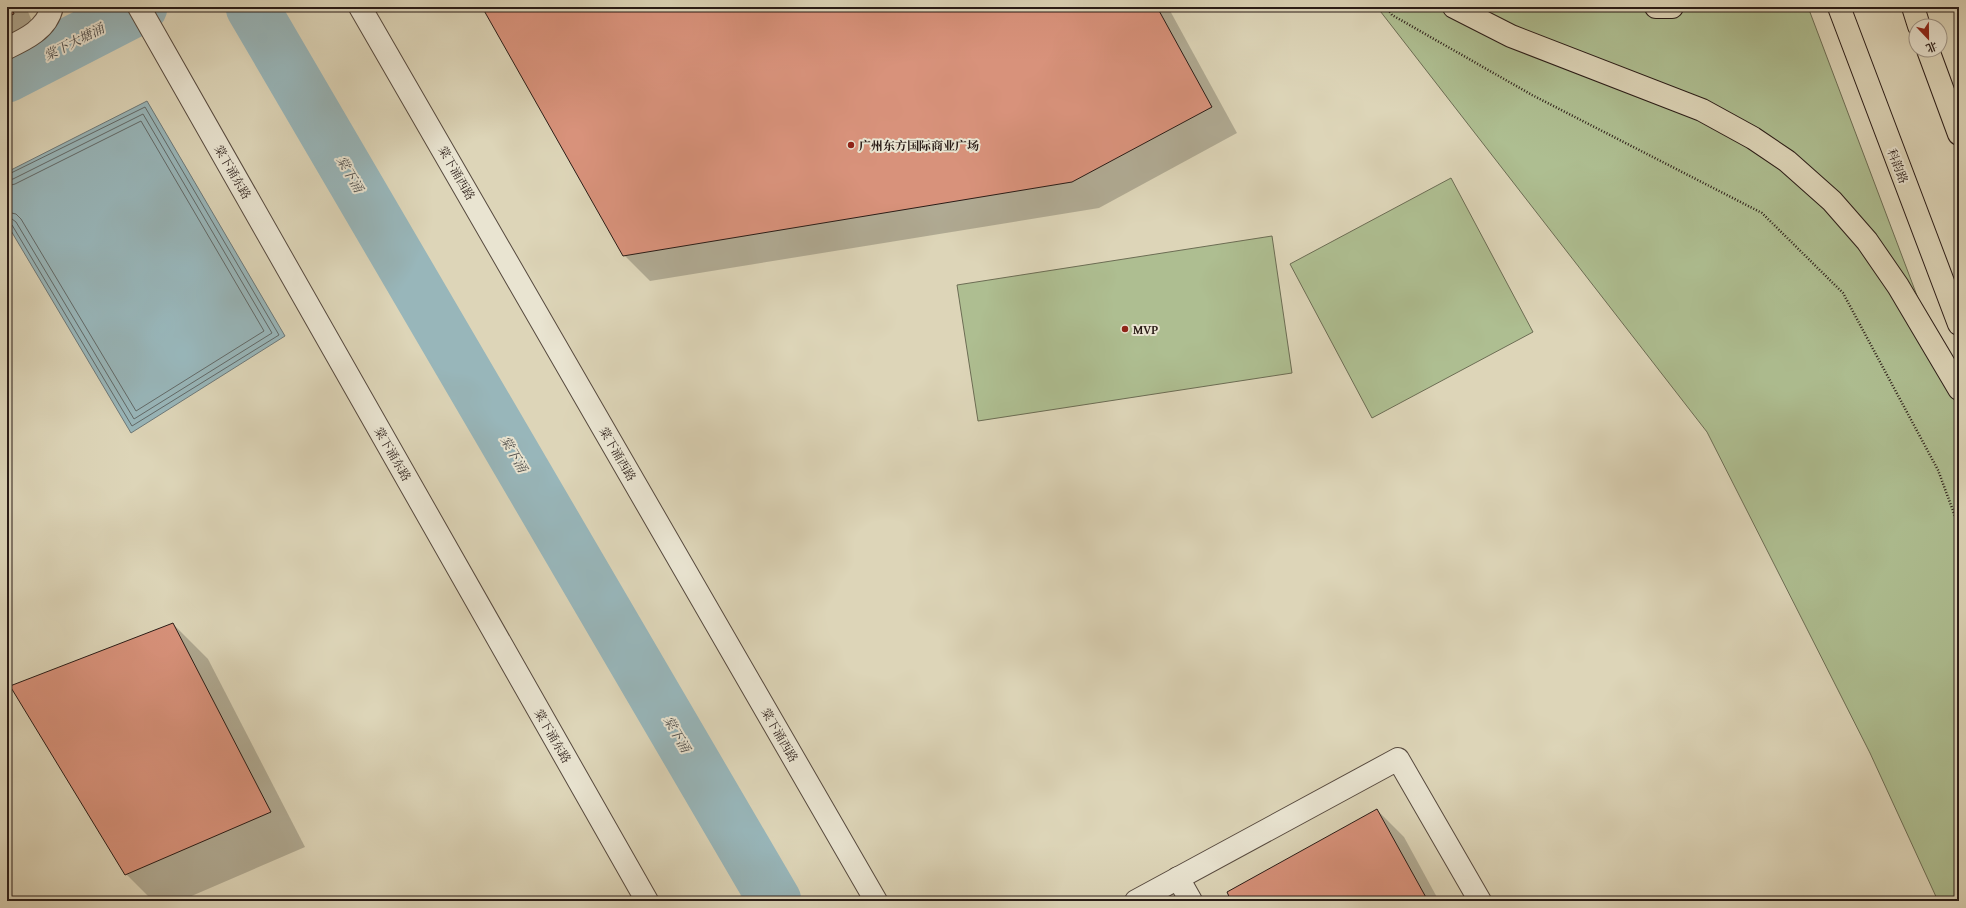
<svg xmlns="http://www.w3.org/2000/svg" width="1966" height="908" font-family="'Gentium Book Plus','Noto Serif SC',serif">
<rect width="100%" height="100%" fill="#ddd5b8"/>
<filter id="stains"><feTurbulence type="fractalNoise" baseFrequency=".005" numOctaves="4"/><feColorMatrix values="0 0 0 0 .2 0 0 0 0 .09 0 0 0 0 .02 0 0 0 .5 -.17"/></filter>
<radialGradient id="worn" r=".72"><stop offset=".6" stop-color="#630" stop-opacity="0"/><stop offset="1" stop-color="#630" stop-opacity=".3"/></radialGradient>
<!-- green -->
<g fill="#aebe91" stroke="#6c6d54">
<polygon points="1377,7 1808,7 1959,407 1959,901 1938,901 1870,753 1707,432"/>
<polygon points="1451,178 1533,332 1372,418 1290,264"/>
<polygon points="1272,236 1292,373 978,421 957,285"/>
</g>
<!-- water -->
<polygon fill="#98b6ba" stroke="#6c7879" points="147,101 285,336 131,433 7,224 7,172"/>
<!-- shadow -->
<g fill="#0003">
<polygon points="7,7 26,7 40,40 7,54"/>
<polygon points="483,7 1168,7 1237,133 1099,208 650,281 624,255"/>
<polygon points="173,624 208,659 305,847 180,901 153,901 126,874"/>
<polygon points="1377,810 1404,837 1439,901 1232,901"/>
</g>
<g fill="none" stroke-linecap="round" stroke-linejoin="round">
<!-- shore -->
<g stroke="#616968" stroke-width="1">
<polyline points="7,175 145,107 279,335 132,426 12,225 7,223"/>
<polyline points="7,180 13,179 143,114 272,333 134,419 16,222 12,219 7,218"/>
<polyline points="7,186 15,184 141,121 264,331 136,411 21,219 16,214 7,212"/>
</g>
<!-- river -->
<g stroke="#98b6ba" stroke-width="53">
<polyline points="252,7 775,901"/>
<polyline points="7,76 141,7"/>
</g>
</g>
<!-- building -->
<g fill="#d8927b" stroke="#2a1c17">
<polygon points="7,7 12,7 14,14 7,17"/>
<polygon points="482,7 1157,7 1212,107 1072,182 623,256"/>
<polygon points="173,623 271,812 125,875 10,686"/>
<polygon points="1377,809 1428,901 1231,901 1227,892"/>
</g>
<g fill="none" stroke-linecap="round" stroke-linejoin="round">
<defs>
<g id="minor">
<polyline points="139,7 647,901"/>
<polyline points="360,7 876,901"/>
<path d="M7,48c19,-9 40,-19 45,-41"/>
<polyline points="1178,878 1191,901"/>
<polyline points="1136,901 1398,759 1480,901"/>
</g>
<g id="highway">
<polyline points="1454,7 1511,36 1702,110 1753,138 1787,161 1832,201 1867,241 1898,286 1959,389"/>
<polyline points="1656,7 1672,7"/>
<polyline points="1839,7 1959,324"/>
<polyline points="1913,7 1919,26"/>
<polyline points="1928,50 1959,134"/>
</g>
</defs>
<!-- minor casing -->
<use href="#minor" stroke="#574a3f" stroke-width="24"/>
<!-- highway casing -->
<use href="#highway" stroke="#2a1c17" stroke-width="24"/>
<!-- path -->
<polyline stroke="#2a1c17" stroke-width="2.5" stroke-dasharray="1 2" stroke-linecap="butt" points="1386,7 1392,15 1532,95 1762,213 1843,293 1938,470 1959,527"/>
<!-- minor -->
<use href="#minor" stroke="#e9e4d1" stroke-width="22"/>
<!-- highway -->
<use href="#highway" stroke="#ddd5b8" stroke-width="22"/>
</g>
<!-- markers -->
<g fill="#8f2418" stroke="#e9e4d1" stroke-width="1.5">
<circle cx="851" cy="145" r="4"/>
<circle cx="1125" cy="329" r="4"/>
</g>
<g text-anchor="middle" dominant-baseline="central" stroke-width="4" stroke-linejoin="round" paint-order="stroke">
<!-- poi labels -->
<g font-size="12" font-weight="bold" fill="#2a1c17" stroke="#e9e4d1" text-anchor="start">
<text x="859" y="145">广州东方国际商业广场</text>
<text x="1133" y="329">MVP</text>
</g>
<!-- street labels -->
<g font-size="12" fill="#2a1c17" stroke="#e9e4d1">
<text transform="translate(1898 166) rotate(69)">科韵路</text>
<text transform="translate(233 172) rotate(60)">棠下涌东路</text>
<text transform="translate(457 173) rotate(60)">棠下涌西路</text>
<text transform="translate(393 454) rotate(60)">棠下涌东路</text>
<text transform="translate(618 454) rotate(60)">棠下涌西路</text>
<text transform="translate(780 735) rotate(60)">棠下涌西路</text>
<text transform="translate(553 736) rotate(60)">棠下涌东路</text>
</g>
<!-- water labels -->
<g font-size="13" font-style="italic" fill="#4b4a48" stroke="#e9e4d1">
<text transform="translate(74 42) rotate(-27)">棠下大塘涌</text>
<text transform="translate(350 174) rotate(60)">棠下涌</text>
<text transform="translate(514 454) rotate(60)">棠下涌</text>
<text transform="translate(677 734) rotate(60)">棠下涌</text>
</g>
</g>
<!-- margin -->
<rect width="1966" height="908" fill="none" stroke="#ddd5b8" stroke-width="24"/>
<rect x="8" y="8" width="1950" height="892" fill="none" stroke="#2a1c17" stroke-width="2"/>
<rect x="12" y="12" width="1942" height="884" fill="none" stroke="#2a1c17"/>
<!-- north arrow -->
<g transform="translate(1928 38) rotate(158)"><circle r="19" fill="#e9e4d1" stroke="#9d9487"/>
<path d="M0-3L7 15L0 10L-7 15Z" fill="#8f2418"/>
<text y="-6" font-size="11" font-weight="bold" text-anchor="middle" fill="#2a1c17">北</text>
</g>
<rect width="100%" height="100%" filter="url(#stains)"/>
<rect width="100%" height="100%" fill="url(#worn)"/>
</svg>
